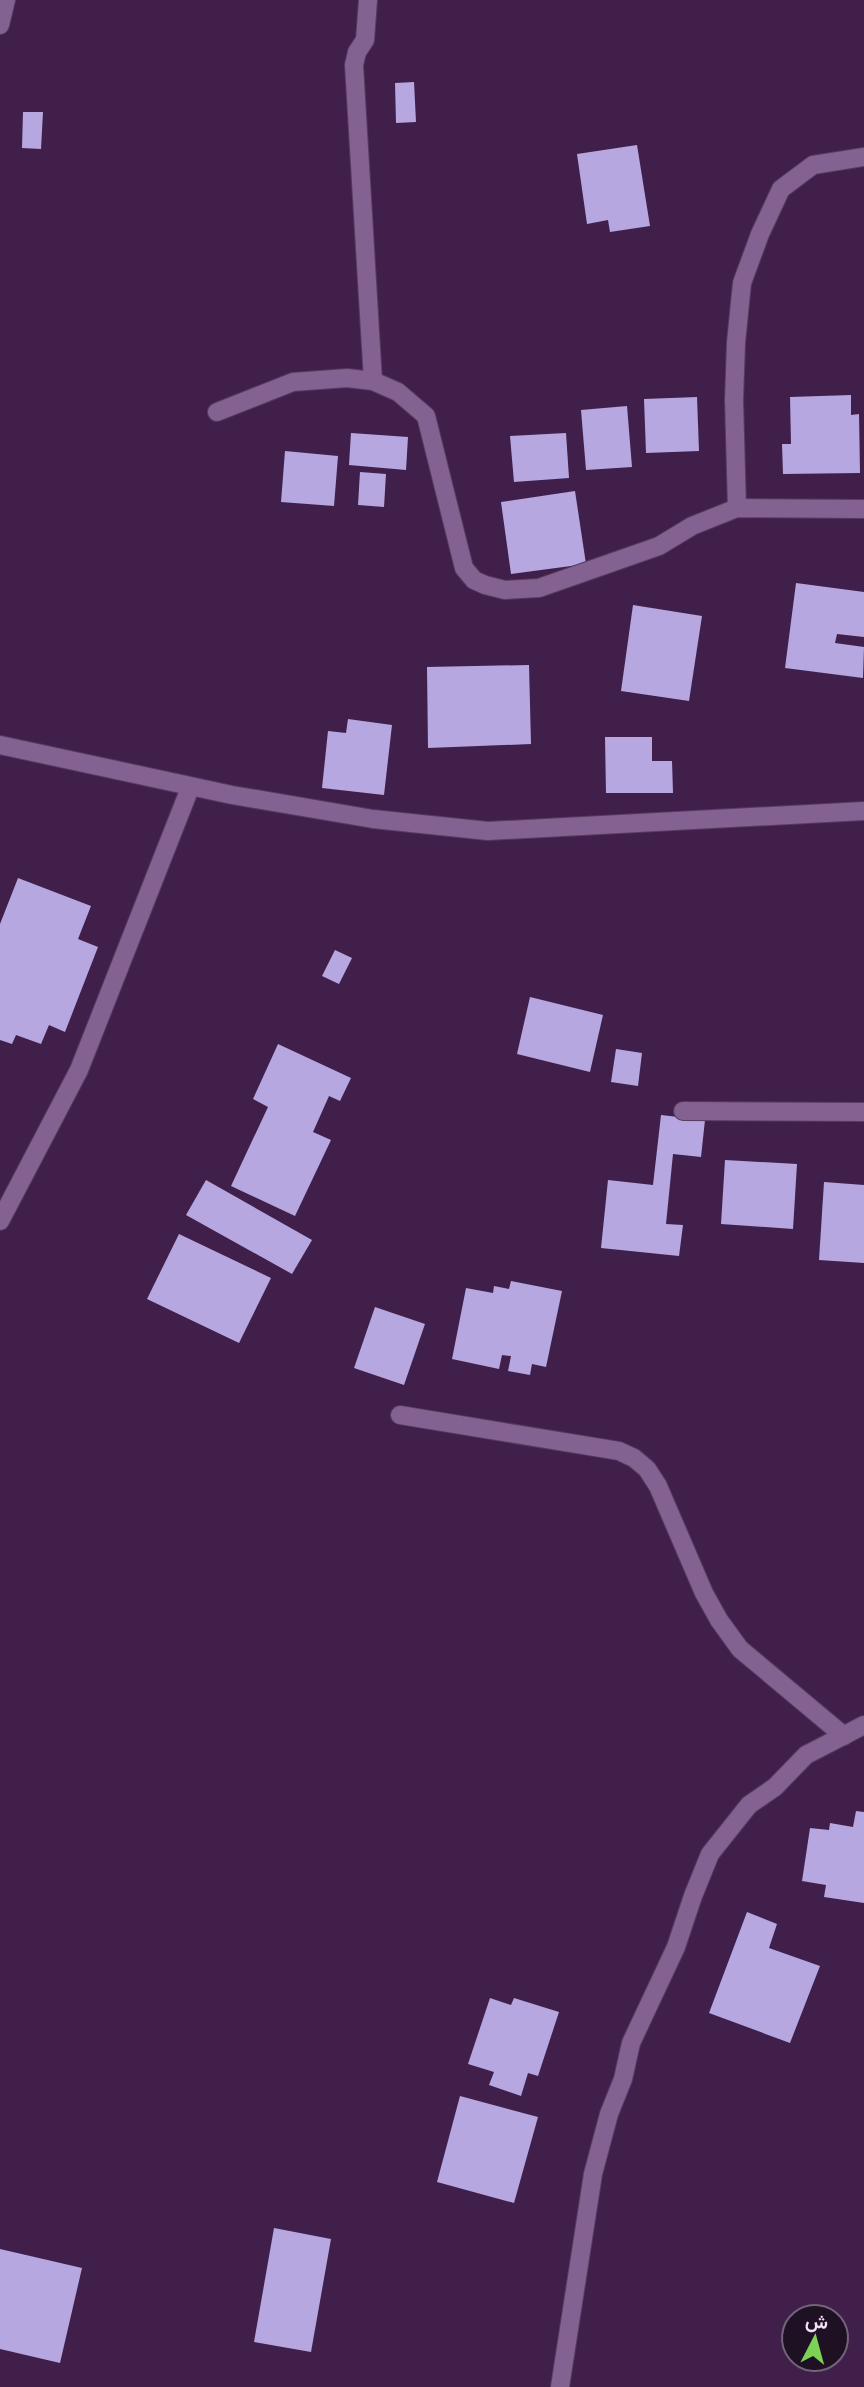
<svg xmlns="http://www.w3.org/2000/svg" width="864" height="2387" font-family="Jost,Vazirmatn,sans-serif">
<rect width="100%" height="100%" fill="#40204b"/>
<!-- building -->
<g fill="#b6a7e0">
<polygon points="414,82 416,122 396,123 395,83"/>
<polygon points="23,112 43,112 41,149 22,148"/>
<polygon points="637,145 650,226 610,232 608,220 587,224 577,154"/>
<polygon points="851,395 851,415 859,414 860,473 783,474 782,444 791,444 790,397"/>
<polygon points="697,397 699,451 646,453 644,399"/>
<polygon points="627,406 632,467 586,470 581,410"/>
<polygon points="351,433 408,437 406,470 349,465"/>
<polygon points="566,433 569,478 514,482 510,436"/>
<polygon points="285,451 338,456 334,506 281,502"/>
<polygon points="360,472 386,474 384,507 358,505"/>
<polygon points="575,491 586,564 511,574 501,502"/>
<polygon points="796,583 864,592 864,637 837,634 835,643 864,647 863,678 785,668"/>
<polygon points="633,605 702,616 689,701 621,691"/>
<polygon points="529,665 531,744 428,748 427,667"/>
<polygon points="348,719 392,725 384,795 322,788 328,731 346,733"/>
<polygon points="605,737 652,737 652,761 672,761 673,793 606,793"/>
<polygon points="18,878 91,906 78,939 98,947 65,1032 49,1025 41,1044 16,1035 12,1044 0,1040 0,924"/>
<polygon points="335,950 352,958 339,984 322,976"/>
<polygon points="530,997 603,1015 590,1072 517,1054"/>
<polygon points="278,1044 351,1078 340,1101 329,1096 313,1132 331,1140 295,1216 231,1186 268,1107 253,1099"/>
<polygon points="616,1049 642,1053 638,1086 611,1082"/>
<polygon points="661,1115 705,1120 701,1157 673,1154 666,1224 683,1225 679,1256 601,1248 608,1180 653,1185"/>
<polygon points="725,1160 797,1164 793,1229 721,1224"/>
<polygon points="206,1180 312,1240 292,1274 186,1215"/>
<polygon points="824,1182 864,1185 864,1263 819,1260"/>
<polygon points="179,1234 271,1278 239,1343 147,1299"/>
<polygon points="511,1281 562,1291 546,1367 532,1364 530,1375 508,1371 511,1356 502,1355 499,1369 452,1359 466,1288 493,1293 494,1286 509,1289"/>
<polygon points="375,1307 425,1324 404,1385 354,1368"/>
<polygon points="856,1811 864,1812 864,1903 824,1897 826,1885 802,1881 810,1828 829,1830 830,1823 853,1827"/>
<polygon points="747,1912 777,1924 769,1948 820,1966 790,2043 709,2013"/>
<polygon points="490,1998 511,2005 514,1998 559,2012 538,2076 528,2073 521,2096 489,2085 494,2072 468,2064"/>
<polygon points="460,2096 538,2117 514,2203 437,2182"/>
<polygon points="274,2228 331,2239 311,2352 254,2342"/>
<polygon points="0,2249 82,2268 60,2363 0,2349"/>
</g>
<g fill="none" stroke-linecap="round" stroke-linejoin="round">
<defs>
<g id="minor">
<polyline points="368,0 365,40 357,52 354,65 373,381"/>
<polyline points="0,25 6,0"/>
<polyline points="217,412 293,382 347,378 373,381 398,392 426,416 464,568 474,580 485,585 505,590 539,588 659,546 692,526 737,508 864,509"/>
<polyline points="737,508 734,400 736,343 742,283 760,234 781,189 813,165 864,157"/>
<polyline points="0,745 232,795 373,819 488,831 864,811"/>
<polyline points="683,1111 864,1112"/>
<polyline points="0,1221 79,1070 190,788"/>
<polyline points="400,1415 619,1451 634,1458 647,1469 658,1486 704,1593 719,1620 740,1649 844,1736"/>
<polyline points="560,2387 593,2174 609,2114 623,2079 631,2043 676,1947 693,1896 710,1854 749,1805 775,1787 806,1755 864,1725"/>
</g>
</defs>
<!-- minor casing -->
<use href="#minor" stroke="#573b60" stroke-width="20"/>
<!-- minor -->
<use href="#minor" stroke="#836190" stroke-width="18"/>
</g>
<!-- north arrow -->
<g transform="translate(815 2338) rotate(6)"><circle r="33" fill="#1f1124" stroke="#736379" stroke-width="2"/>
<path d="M0-5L12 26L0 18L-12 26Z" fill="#7dd154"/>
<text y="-10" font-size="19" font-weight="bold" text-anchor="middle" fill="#f1def9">ش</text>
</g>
</svg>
